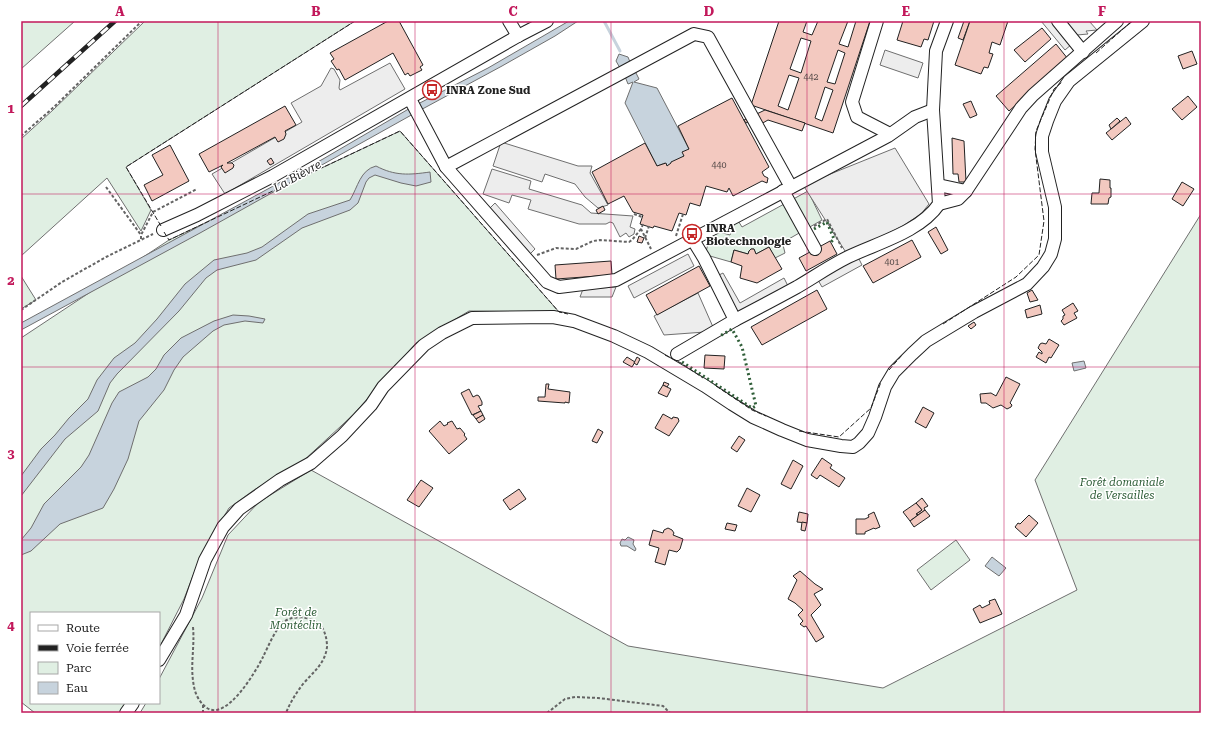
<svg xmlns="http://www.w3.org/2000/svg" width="1222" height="734" font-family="'Roboto Serif',serif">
<rect width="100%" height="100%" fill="#fff"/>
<!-- green -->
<g fill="#e0efe3" stroke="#6f6f6f">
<polygon points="21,21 75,21 21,69"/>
<polygon points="145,21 355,21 126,167 151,210 141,231 107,178 21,256 21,139 53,110"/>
<polygon points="400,131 559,312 469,311 416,343 354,414 302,462 254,490 229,508 201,555 184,599 159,648 159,613 31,613 31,703 128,703 120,713 35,713 21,702 21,338 169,240"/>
<polygon points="808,191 822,220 787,240 783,245 785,253 775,258 769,247 756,254 754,249 751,249 749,251 748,254 734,250 731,262 710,256 706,252 710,235 716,231 730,235 736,220 737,219 742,227"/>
<polygon points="1201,214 1201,713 140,713 146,703 159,703 159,679 202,598 228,535 259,502 311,470 628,646 883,688 1077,590 1035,480"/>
<polygon points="21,276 36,300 21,309"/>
<polygon points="956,540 970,560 931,590 917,570"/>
</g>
<!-- parking -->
<g fill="#ededed" stroke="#6f6f6f">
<polygon points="1041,21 1053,21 1072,44 1065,50"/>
<polygon points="1066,21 1089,21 1097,30 1086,31 1088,34 1077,35"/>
<polygon points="885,50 923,63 918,78 880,65"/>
<polygon points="390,63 405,89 225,194 212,174 302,122 291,103 321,86 331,68 334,69 340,80 339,88 340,90"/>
<polygon points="501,142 578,166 592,166 590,173 608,205 598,208 585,197 575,184 545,174 542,182 493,166"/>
<polygon points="895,148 929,204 921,214 901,227 847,254 803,185"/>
<polygon points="492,169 531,181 529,189 582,205 591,213 633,216 630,227 635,229 634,234 629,237 626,233 620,237 613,223 610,222 606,224 579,224 528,209 531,200 512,195 509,203 483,194"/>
<polygon points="495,203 535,249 529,255 490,208"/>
<polygon points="688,254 694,266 634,298 628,286"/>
<polygon points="858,257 862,265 822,287 818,280"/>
<polygon points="723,273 740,303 784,278 788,286 737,316 715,277"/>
<polygon points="616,287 612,297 580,297 583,289"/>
<polygon points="698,293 713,327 705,332 664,335 654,316"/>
</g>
<!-- water -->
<g fill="#c7d3dd" stroke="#6f6f6f">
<polygon points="569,21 578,21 555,36 502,66 415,113 200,233 21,330 21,323 323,159 412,107 488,68"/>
<polygon points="619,54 628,57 630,62 620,68 616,61"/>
<polygon points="634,69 639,79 634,82 657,88 689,149 684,156 667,166 665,163 657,166 625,103 633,82 628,84 624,74"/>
<path d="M376,166c19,10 33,9 54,6l1,10 -15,4 -15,-3 -26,-8 -6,3 -3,4 -8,21 -8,7 -48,18 -46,32 -39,10 -11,8 -27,33 -62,63 -7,9 -12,28 -33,28 -44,57v-20l20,-27 14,-14 14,-17 19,-19 9,-19 17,-22 21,-15 22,-24 28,-35 29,-24 33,-7 15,-6 46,-33 42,-14c8,-13 10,-30 26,-34z"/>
<polygon points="233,315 249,316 265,319 263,323 245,321 224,325 213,331 183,357 174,370 164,390 139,421 128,459 114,489 103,508 60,524 31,551 21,555 21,540 31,528 44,504 81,467 89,455 112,403 119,392 148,377 156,369 164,355 181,338 214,321"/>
<polygon points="1084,361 1086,368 1074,371 1072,363"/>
<polygon points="628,537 634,540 633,544 636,549 635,551 627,546 621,546 620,543 622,539 625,540"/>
<polygon points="992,557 1006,568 999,576 985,566"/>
</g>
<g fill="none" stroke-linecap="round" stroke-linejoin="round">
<!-- stream -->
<polyline stroke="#c7d3dd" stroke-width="3" points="604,21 620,51"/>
</g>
<!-- building -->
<g fill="#f3c9c0" stroke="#222" fill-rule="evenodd">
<polygon points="388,21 399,21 423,65 420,67 422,70 410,76 408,73 405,75 393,53 345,80 339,69 337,70 331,61 334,59 330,53"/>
<path d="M779,21h28l-4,11 9,3 6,-14h30l-9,23 9,3 8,-26h14l-37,112 -82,-28zM801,38l10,3 -10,32 -11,-4zM838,50l7,3 -10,31 -8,-2zM789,75l10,3 -11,32 -10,-4zM825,87l8,3 -11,31 -7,-3z"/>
<polygon points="903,21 934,21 928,40 924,39 921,47 897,40"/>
<polygon points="964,21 970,21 963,40 958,38"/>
<polygon points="970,21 1008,21 1000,45 992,42 989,53 993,54 988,68 984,67 981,74 955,65"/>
<polygon points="1042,28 1051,39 1025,62 1014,50"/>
<polygon points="1056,44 1068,59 1009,111 996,96"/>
<polygon points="1192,51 1197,64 1183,69 1178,56"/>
<polygon points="1188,96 1197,107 1182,120 1172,109"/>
<polygon points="732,98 769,167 762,172 764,176 768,178 767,183 762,181 733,196 729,188 727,192 706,186 700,206 690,203 686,215 679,213 672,231 654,226 653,228 640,224 643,215 633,212 624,196 608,204 592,172 645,143 657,166 666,163 667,166 671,163 671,162 684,156 682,152 689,149 678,126"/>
<polygon points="971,101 977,115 970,118 963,104"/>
<polygon points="285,106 296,125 285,131 286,134 284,139 278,142 275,137 227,163 232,163 234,165 233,168 225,173 221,167 223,165 209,172 199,154"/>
<polygon points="765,110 805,123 802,131 768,120 754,128 750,121 746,123 744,120"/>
<polygon points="1126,117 1131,124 1112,140 1106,133"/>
<polygon points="1117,118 1120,121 1111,129 1109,125"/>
<polygon points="952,138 964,141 966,182 959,182 958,174 953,174"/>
<polygon points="170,145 189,181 152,201 144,185 163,175 152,155"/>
<polygon points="271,158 274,163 270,165 267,161"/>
<polygon points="1100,179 1110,180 1110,188 1111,188 1111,197 1109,198 1108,204 1091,204 1092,193 1099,193"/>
<polygon points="1182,182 1194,189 1183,206 1172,199"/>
<polygon points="603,206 605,210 598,214 596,210"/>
<polygon points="936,227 948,250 941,254 928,232"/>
<polygon points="639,236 644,238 642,243 637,242"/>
<polygon points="912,240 921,257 873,283 863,266"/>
<polygon points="830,241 837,254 806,271 799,258"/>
<polygon points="769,247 782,269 757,283 740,278 742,266 731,262 734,250 748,254 749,251 751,249 754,249 756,254"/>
<polygon points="611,261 612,275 556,279 555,265"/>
<polygon points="699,266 710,286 657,315 646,295"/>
<polygon points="817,290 827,309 762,345 751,327"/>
<polygon points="1032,290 1038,300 1030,302 1027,293"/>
<polygon points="1073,303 1078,311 1074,313 1077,318 1064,325 1061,321 1063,319 1063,316 1065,315 1062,310"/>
<polygon points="1040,305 1042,314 1027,318 1025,310"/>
<polygon points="974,322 976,325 971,329 968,326"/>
<polygon points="1049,339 1059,345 1051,358 1049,357 1046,363 1036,357 1039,352 1042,354 1042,352 1038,348 1040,344 1042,343 1046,344"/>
<polygon points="705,355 725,356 724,369 704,368"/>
<polygon points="627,357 635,362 632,367 623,362"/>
<polygon points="637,357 640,359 637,365 634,363"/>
<polygon points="1006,377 1020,384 1010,403 1012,405 1011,407 1007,409 1001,405 993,408 986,403 981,403 980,394 991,393 996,396"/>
<polygon points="664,382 669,384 667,387 663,385"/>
<polygon points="546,384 549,384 548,389 570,392 569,403 565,402 565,403 538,401 538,397 545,397"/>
<polygon points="663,385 671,389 667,397 658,393"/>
<polygon points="469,389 473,397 477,395 479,396 482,402 482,405 478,406 481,411 472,415 461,393"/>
<polygon points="923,407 934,413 926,428 915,422"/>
<polygon points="481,411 483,415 476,419 473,415"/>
<polygon points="663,414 672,419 673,417 678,418 679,421 669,436 655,428"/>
<polygon points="483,415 485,419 479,423 476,419"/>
<polygon points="440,421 444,426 448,424 447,423 452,421 457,429 460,428 465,434 464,435 467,439 449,454 429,431"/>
<polygon points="598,429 603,432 597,443 592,441"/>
<polygon points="739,436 745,440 737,452 731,448"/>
<polygon points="822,458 832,465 830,468 845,478 839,487 820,475 817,479 811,475"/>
<polygon points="793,460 803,466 791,489 781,484"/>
<polygon points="421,480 433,488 419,507 407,500"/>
<polygon points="747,488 760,495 751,512 738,506"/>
<polygon points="519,489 526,499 510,510 503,500"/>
<polygon points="922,498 928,506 924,508 925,510 918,515 916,514 922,510 916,503"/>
<polygon points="916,503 922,510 916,514 918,515 910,521 903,512"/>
<polygon points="925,510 930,516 914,527 910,521"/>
<polygon points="799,512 808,514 807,523 797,522"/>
<polygon points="874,512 880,527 875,529 874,528 865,532 865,534 856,534 856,519 865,519 869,517 868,515"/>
<polygon points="1029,515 1038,523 1026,537 1015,527 1018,523 1020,524"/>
<polygon points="802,522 807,523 805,531 801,530"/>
<polygon points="727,523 737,525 735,531 725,529"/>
<polygon points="668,528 672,530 674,533 673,535 683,539 680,549 677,552 669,550 665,565 655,562 659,548 649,545 653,530 663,533 664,530"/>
<polygon points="800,571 815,584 823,589 814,594 821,605 811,615 824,637 816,642 806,626 804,627 800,624 803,621 798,615 803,610 795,603 788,599 797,580 793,576"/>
<polygon points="995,599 1002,614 980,623 973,609 980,605 982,608 990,604 989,601"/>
</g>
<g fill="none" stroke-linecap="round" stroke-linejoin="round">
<defs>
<g id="minor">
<polyline points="509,21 518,36"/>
<polyline points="877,21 852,102 857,117 890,134"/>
<polyline points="1058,21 1083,52"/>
<polyline points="410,99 446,167 547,282 559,287 616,280 888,136 915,117 933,110"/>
<polyline points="446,167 694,34 708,37 791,187"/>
<polyline points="938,185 966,191"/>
<polyline points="783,191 815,249"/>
<polyline points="939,204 958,199 966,191 1021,108 1033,95 1117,21"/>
<polyline points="163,230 197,215 273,176 518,36 547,21"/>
<path d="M693,240l11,18 31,62c21,-11 42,-22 62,-33 17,-10 33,-21 51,-30 29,-14 72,-25 91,-53l-6,-94 3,-59 11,-30"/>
<polyline points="677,354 735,320"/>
<polyline points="159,660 186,615 205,560 223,527 239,509 280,480 311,463 342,436 371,405 383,387 424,345 442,333 472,318 553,317 574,321 614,336 648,352 705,386 732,404 753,417 782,430 807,440 841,446 853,447 859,443 868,433 875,417 885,387 894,372 912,354 926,341 974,312 1027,284 1043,267 1051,254 1055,239 1055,207 1042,152 1042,136 1047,121 1055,101 1069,81 1143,21"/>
<polyline points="126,713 133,703"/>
</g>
</defs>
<!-- minor casing -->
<use href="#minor" stroke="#222" stroke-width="14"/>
<!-- path -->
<g stroke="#646464" stroke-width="2" stroke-dasharray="3 2" stroke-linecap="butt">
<polyline points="21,136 54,107 142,21"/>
<polyline points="106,187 141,235"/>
<polyline points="634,214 642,217"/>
<polyline points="643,224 641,229 651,249"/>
<polyline points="814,226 827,219 842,248"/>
<polyline points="676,236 683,214"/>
<polyline points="645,238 649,226"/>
<polyline points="141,239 141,235 153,212 197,189"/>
<polyline points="537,255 556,248 576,249 593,241 600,240 629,242 632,240 641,229"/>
<polyline points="21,310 62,282 106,257 153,234"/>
<path d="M193,627c2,23 -4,41 2,64 2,6 6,13 12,17 20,13 49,-37 56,-51 5,-10 13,-30 22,-36 6,-4 14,-4 21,-3 7,1 12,5 17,11 3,6 4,12 4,18 -2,17 -14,25 -24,37 -7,9 -13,19 -17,29"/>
<polyline points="203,713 203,705"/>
<polyline points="547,713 565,699 575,697 598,698 663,706 670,713"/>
</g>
<!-- minor -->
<use href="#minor" stroke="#fff" stroke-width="12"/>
<defs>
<polyline id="rail" points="21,106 115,21"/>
</defs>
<!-- rail casing -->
<use href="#rail" stroke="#222" stroke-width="4.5"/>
<!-- rail -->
<use href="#rail" stroke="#fff" stroke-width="3" stroke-dasharray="9" stroke-linecap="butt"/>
<!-- hedge -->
<g stroke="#2f5e38" stroke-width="3" stroke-dasharray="2 3" stroke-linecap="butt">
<polyline points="814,229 827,222 834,239 831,242"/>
<polyline points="682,362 752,408 756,406 742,347 732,329 720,336"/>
</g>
<!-- fence -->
<g stroke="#222" stroke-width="1" stroke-dasharray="5 2" stroke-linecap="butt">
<polyline points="1096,53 1132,21"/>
<polyline points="161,226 126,167 355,21"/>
<polyline points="164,232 169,240 400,131 559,312 568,314"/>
<polyline points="943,324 1016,277 1039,255 1044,221 1035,149 1036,131 1054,89 1062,82"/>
<polyline points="665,355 681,363 703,378"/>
<polyline points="889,370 902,355"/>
<polyline points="716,386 752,410 766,416"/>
<polyline points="799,431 839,437 871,408 881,382"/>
</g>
</g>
<!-- grid -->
<path fill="none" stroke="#c2185b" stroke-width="1" stroke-opacity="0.55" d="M218,21v692M415,21v692M611,21v692M807,21v692M1004,21v692M21,194h1180M21,367h1180M21,540h1180"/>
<!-- icons -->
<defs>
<symbol id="bus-ring" viewBox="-11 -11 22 22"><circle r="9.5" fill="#fff" stroke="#c62828" stroke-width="1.5"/><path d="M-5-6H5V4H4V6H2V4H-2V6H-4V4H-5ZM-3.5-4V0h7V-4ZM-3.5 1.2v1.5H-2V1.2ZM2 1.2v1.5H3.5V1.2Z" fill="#c62828"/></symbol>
</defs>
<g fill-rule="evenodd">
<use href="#bus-ring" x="421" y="79" width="22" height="22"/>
<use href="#bus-ring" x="681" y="223" width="22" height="22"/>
</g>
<g text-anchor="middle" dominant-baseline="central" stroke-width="3" stroke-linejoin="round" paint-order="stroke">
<!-- number labels -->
<g font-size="9" fill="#564c4a">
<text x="811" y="77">442</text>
<text x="719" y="165">440</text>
<text x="892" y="262">401</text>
</g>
<!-- poi labels -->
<g font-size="11" font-weight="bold" fill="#222" stroke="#fff" text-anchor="start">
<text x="446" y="90">INRA Zone Sud</text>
<text x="706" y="228">INRA<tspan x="706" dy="13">Biotechnologie</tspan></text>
</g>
<!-- park labels -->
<g font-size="11" font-style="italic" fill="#2f5e38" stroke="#fff">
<text x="1122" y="482">Forêt domaniale<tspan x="1122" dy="13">de Versailles</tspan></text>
<text x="296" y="612">Forêt de<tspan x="296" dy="13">Montéclin</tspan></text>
</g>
<!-- water labels -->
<g font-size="12" font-style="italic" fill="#222" stroke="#fff">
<text transform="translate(297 176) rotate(-29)">La Bièvre</text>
</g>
</g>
<!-- border -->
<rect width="1222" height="734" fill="none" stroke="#ffffff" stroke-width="44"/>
<!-- legend -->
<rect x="30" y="612" width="130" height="92" fill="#ffffff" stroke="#a7a7a7"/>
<rect x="38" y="625" width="20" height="6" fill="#ffffff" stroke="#a7a7a7"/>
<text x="66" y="632" font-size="12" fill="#222222">Route</text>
<rect x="38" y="645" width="20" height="6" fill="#222222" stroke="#a7a7a7"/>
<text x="66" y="652" font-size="12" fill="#222222">Voie ferrée</text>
<rect x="38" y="662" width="20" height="12" fill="#e0efe3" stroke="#a7a7a7"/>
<text x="66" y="672" font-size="12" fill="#222222">Parc</text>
<rect x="38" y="682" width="20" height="12" fill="#c7d3dd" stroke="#a7a7a7"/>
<text x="66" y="692" font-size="12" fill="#222222">Eau</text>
<rect x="22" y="22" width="1178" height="690" fill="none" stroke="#c2185b" stroke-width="1.5"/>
<g font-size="13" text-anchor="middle" font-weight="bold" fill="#c2185b">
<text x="120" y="16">A</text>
<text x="316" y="16">B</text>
<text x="513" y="16">C</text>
<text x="709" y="16">D</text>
<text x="906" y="16">E</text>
<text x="1102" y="16">F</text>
<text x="11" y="113">1</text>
<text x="11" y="285">2</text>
<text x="11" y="458">3</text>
<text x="11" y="630">4</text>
</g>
</svg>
